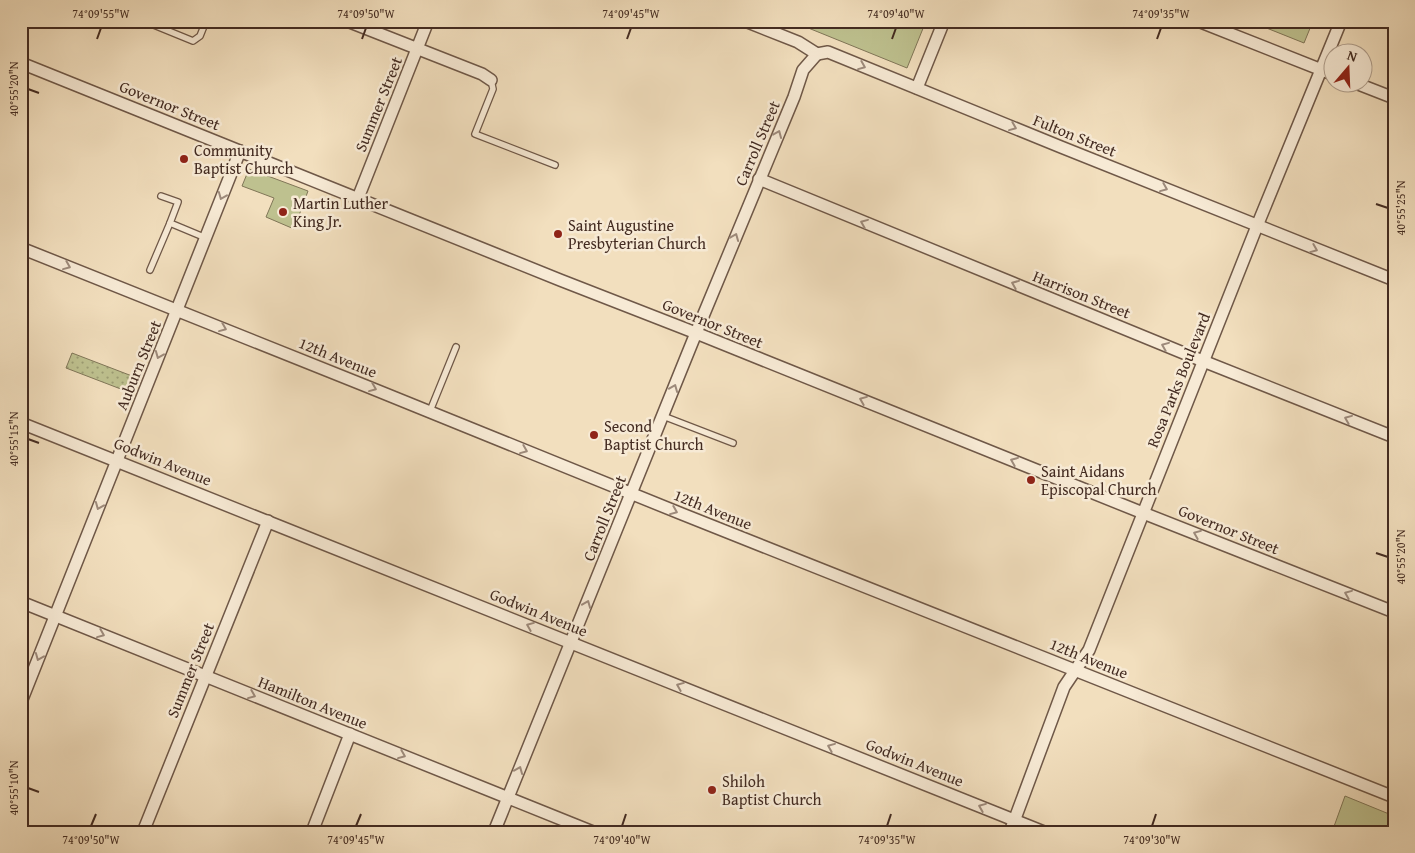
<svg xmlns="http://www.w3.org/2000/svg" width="1415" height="853" font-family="'Gentium Book Plus',serif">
<defs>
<pattern id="grass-dots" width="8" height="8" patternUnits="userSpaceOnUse" patternTransform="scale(1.25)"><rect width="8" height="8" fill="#bec18f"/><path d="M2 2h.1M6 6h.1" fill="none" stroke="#9c9d74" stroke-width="1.8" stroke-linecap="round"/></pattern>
</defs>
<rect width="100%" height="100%" fill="#f2dfbe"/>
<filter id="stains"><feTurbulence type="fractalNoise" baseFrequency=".004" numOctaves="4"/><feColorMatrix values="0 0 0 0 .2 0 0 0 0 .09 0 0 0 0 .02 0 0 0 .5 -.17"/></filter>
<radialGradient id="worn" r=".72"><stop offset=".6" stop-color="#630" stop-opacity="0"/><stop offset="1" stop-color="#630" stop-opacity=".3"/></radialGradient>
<!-- grass -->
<polygon fill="url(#grass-dots)" stroke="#807658" points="72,353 132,376 126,391 66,368"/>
<!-- park -->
<g fill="#bec18f" stroke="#807658">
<polygon points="791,21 926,21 907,68"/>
<polygon points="1249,21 1313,21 1304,43"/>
<polygon points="249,169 308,191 294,229 266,217 274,198 242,186"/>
<polygon points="1345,796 1394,816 1394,832 1332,832"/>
</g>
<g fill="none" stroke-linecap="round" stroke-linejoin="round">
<defs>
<g id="lane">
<polyline points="144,21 193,41 200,36 206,21"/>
<polyline points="491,80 493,89 475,134 555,165"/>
<polyline points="161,196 178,202 170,223 206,238"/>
<polyline points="150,270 170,223"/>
<polyline points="430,411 456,347"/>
<polyline points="663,416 733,443"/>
</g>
<g id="street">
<polyline points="347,21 482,74 491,80"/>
<polyline points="745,21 798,42 817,54 828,52 1061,147 1394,280"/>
<polyline points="1198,21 1332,74"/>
<polyline points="21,63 560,280 696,333 1143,513 1394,612"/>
<polyline points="1353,82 1394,98"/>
<polyline points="917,88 944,21"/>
<polyline points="759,179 1203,361 1394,437"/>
<polyline points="358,198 428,21"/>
<polyline points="21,248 366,386 682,514 1394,797"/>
<polyline points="21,423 1044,832"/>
<polyline points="21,602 593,832"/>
<polyline points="21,702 240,151"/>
<polyline points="143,832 268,521"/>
<polyline points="312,832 350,734"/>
<polyline points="494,832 696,333 794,97 803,70 817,54"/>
<polyline points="1010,832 1064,687 1089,650 1257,226 1341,21"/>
</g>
</defs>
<!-- lane casing -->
<use href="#lane" stroke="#6f5848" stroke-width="8"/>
<!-- street casing -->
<use href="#street" stroke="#6f5848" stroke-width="14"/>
<!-- lane -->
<use href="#lane" stroke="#f7ead5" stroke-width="5.5"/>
<!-- street -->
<use href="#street" stroke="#f7ead5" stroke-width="11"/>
</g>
<!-- one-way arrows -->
<defs><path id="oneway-chevron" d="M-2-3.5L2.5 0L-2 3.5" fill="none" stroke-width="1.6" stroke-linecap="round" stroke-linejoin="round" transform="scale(1.25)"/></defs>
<g stroke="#9d8a7b">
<use href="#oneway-chevron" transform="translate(862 66) rotate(22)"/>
<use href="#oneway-chevron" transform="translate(1013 127) rotate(22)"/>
<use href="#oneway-chevron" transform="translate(778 134) rotate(-67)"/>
<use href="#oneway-chevron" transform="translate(1164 188) rotate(22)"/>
<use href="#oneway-chevron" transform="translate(222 196) rotate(112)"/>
<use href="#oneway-chevron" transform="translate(864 223) rotate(-158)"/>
<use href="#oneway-chevron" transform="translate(735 237) rotate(-68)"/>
<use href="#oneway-chevron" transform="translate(1314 249) rotate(22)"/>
<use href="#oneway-chevron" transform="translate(67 266) rotate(22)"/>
<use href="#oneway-chevron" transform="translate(1015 284) rotate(-158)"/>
<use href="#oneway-chevron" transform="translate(223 328) rotate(22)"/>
<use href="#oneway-chevron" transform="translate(1165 346) rotate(-158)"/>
<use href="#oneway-chevron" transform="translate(159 355) rotate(112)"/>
<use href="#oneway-chevron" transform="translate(373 388) rotate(22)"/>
<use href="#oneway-chevron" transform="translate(674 388) rotate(-68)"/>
<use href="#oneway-chevron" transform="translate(863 400) rotate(-158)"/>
<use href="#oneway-chevron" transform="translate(1348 419) rotate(-158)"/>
<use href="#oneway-chevron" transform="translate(524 450) rotate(22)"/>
<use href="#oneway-chevron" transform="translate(1014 461) rotate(-158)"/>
<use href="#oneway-chevron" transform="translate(99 506) rotate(112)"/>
<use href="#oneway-chevron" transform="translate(674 511) rotate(22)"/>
<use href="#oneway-chevron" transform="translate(1197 534) rotate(-158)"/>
<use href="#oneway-chevron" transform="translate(1348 594) rotate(-158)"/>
<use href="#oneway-chevron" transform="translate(587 604) rotate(-68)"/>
<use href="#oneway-chevron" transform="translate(530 626) rotate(-158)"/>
<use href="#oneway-chevron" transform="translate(101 634) rotate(22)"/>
<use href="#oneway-chevron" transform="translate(39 657) rotate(112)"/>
<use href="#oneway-chevron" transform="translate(680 686) rotate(-158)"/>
<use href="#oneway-chevron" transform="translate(252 695) rotate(22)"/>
<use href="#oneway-chevron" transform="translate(831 747) rotate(-158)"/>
<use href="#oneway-chevron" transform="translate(402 755) rotate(22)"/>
<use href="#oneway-chevron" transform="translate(519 770) rotate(-68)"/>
<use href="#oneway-chevron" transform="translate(982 807) rotate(-158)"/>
</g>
<!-- ticks -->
<path fill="none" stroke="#432b21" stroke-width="2" d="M97,39l4,-11M362,39l4,-11M627,39l4,-11M892,39l4,-11M1157,39l4,-11M28,89l11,4M1376,204l12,4M28,439l11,4M1376,553l12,4M28,788l11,4M91,826l5,-12M356,826l5,-12M622,826l4,-12M887,826l4,-12M1152,826l4,-12"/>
<!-- markers -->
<g fill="#8f2418" stroke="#f7ead5" stroke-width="2">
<circle cx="184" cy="159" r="5"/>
<circle cx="283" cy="212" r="5"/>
<circle cx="558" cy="234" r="5"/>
<circle cx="594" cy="435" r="5"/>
<circle cx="1031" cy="480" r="5"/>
<circle cx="712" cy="790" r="5"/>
</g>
<g text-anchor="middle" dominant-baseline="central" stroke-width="5" stroke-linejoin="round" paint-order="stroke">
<!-- street labels -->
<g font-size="16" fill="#432b21" stroke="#f7ead5">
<text transform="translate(378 104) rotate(-68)">Summer Street</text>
<text transform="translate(170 105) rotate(22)">Governor Street</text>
<text transform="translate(1075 135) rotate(22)">Fulton Street</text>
<text transform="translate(757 143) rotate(-67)">Carroll Street</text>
<text transform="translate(1082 294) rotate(22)">Harrison Street</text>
<text transform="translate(713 323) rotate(22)">Governor Street</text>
<text transform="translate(338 357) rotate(22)">12th Avenue</text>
<text transform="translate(138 365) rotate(-68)">Auburn Street</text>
<text transform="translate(1178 380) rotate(-68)">Rosa Parks Boulevard</text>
<text transform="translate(163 461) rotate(22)">Godwin Avenue</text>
<text transform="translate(713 509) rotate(22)">12th Avenue</text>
<text transform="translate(604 518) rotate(-68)">Carroll Street</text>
<text transform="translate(1229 529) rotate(22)">Governor Street</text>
<text transform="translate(539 612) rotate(22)">Godwin Avenue</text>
<text transform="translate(1089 658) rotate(22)">12th Avenue</text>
<text transform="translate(190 670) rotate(-68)">Summer Street</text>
<text transform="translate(313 702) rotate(22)">Hamilton Avenue</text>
<text transform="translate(915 762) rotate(22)">Godwin Avenue</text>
</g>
<!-- poi labels -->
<g font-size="16" fill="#432b21" stroke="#f7ead5" text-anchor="start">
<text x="194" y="150">Community<tspan x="194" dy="18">Baptist Church</tspan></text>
<text x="293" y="203">Martin Luther<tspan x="293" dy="18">King Jr.</tspan></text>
<text x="568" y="225">Saint Augustine<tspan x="568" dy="18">Presbyterian Church</tspan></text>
<text x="604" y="426">Second<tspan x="604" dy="18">Baptist Church</tspan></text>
<text x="1041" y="471">Saint Aidans<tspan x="1041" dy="18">Episcopal Church</tspan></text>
<text x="722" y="781">Shiloh<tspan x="722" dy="18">Baptist Church</tspan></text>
</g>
</g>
<!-- margin -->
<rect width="1415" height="853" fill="none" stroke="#f2dfbe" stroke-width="55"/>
<!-- north arrow -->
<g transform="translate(1348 68) rotate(19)"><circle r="24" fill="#f7ead5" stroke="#af9e8d"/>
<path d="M0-4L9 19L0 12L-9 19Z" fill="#8f2418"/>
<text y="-8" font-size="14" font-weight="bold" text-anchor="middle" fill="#432b21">N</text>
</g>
<rect x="28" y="28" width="1360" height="798" fill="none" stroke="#432b21" stroke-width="2"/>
<g font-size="12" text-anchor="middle" fill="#432b21">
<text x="101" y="18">74°09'55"W</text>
<text x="366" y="18">74°09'50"W</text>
<text x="631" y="18">74°09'45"W</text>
<text x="896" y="18">74°09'40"W</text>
<text x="1161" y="18">74°09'35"W</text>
<text transform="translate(14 89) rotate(-90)" y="4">40°55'20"N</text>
<text transform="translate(1401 208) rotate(-90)" y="4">40°55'25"N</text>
<text transform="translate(14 439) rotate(-90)" y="4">40°55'15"N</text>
<text transform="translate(1401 557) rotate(-90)" y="4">40°55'20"N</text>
<text transform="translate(14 788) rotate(-90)" y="4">40°55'10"N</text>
<text x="91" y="844">74°09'50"W</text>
<text x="356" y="844">74°09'45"W</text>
<text x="622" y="844">74°09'40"W</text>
<text x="887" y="844">74°09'35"W</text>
<text x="1152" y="844">74°09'30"W</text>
</g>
<rect width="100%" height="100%" filter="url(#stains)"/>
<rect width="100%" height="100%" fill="url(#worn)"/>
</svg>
